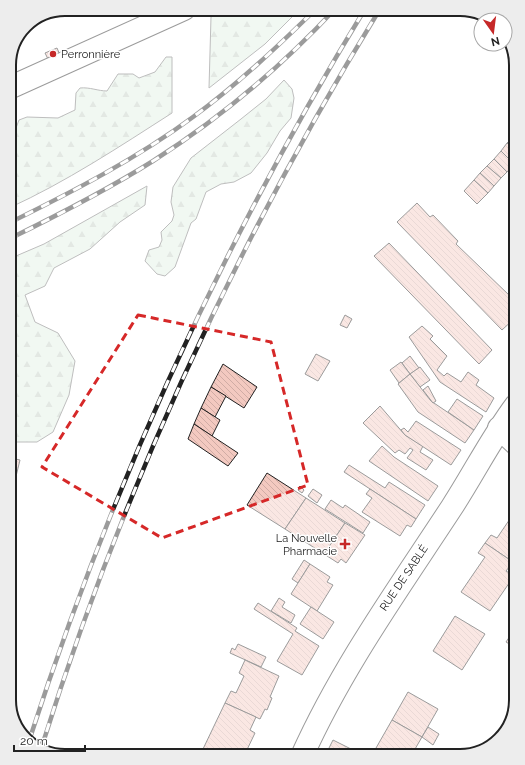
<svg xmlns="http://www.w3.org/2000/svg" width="525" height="765" font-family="Raleway,sans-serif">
<defs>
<pattern id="forest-firs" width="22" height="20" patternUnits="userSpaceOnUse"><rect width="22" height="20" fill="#e0efe3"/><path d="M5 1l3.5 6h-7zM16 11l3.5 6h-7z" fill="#c0cdc2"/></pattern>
<pattern id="building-back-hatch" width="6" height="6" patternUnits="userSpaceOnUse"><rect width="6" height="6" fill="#f3c9c0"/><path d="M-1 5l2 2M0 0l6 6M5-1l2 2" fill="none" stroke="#d0aca5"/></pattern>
</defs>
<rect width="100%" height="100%" fill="#fff"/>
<!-- forest -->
<g fill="url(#forest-firs)" stroke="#6f6f6f">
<polygon points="223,9 300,9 265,44 209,88 211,17"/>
<path d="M166,57h6v56c-53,34 -106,69 -163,95v-73l7,-7 3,-8 8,-3 31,1 17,-8 1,-17 4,-5c10,-1 18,3 27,3l11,-17h15l6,4 16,-6z"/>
<polygon points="284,80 292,89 294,98 291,118 280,131 267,153 251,173 234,182 221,184 206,192 196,219 191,223 175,267 165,276 157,274 145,261 149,250 159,247 162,240 161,232 172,221 174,215 171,202 173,187 191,158 241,119 266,99"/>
<polygon points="147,186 145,205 120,222 90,249 54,268 45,286 25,295 35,322 58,333 75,361 69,395 53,432 37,442 14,442 9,439 9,259 44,244"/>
</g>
<!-- building -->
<g fill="url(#building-back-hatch)" stroke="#222">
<polygon points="57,48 60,55 49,61 45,53"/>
<polygon points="514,136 516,138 516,151 507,143"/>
<polygon points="507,143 516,151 514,164 501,151"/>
<polygon points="501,151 514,164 507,172 494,159"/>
<polygon points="494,159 507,172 501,178 487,166"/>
<polygon points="487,166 501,178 494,186 480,173"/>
<polygon points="480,173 494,186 488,193 474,180"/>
<polygon points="474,180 488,193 477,204 464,191"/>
<polygon points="417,203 430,217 433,215 458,241 456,244 510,296 508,298 516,306 516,317 502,330 397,222"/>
<polygon points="516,215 516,229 509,222"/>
<polygon points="389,243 492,350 479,364 374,256"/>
<polygon points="345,315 352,319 347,328 340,325"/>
<polygon points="422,326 433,336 430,339 447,356 437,370 444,376 447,373 461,382 468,372 479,380 476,385 494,398 486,412 440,382 409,337"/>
<polygon points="316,354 330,361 318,381 305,374"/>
<polygon points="410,356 419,368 410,374 402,363"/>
<polygon points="401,362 410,374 399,383 390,370"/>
<polygon points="223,364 257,387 244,408 211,387"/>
<polygon points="420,367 430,380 420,387 410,374"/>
<polygon points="410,374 431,401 474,430 465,443 418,412 398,384"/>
<polygon points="428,386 436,401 433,403 423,390"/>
<polygon points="211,387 226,396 215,417 201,408"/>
<polygon points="457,399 483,416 474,430 448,412"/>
<polygon points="380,406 405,435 423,446 420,452 433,460 426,470 407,458 413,450 410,448 405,454 399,450 395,453 363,423"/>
<polygon points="201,408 220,420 212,436 194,424"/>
<polygon points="416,421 461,450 451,465 405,435 401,430 404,428 408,432"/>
<polygon points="194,424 238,453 228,466 188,439"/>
<polygon points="382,446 394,457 438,486 428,501 369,461"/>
<polygon points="11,458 20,460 10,501 9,466"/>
<polygon points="349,465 385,488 389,482 425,505 416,519 344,472"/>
<polygon points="267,473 306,498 285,529 247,505"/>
<polygon points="300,486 304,490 302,493 298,490"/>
<polygon points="313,489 322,495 317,503 308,496"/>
<polygon points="370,489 416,519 411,527 407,525 400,536 362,512 372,498 366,494"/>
<polygon points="306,498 345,523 324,554 285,529"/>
<polygon points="331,500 343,508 345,505 370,522 363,533 325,509"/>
<polygon points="516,510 516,557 513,562 485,543 491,535 497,538"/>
<polygon points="345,523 365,535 346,563 341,559 338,563 324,554"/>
<polygon points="485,543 513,562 506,571 514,576 490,611 461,592 485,557 478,553"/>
<polygon points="304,560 310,564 298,583 292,579"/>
<polygon points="310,564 330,577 327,582 333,585 317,611 291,594"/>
<polygon points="279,598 285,602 282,607 295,615 291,623 271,611"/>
<polygon points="258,603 297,628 295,631 319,646 302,675 277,661 293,634 254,609"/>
<polygon points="311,607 334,622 323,639 300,624"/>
<polygon points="455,616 485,634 462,670 433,651"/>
<polygon points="516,627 516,648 506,642"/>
<polygon points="238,644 266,657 261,667 230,653 232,648 235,650"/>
<polygon points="245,660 279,676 270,697 272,698 267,710 265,709 260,719 225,703 231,691 236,693 244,676 239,673"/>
<polygon points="408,692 438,709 422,737 392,720"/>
<polygon points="225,703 256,717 250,730 255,733 244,756 222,756 203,749"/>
<polygon points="392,720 422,737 411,756 390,756 376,748"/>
<polygon points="428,727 439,734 433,745 422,737"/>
<polygon points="333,740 355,751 355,750 364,756 325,756"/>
</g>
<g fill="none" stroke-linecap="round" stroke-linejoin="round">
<defs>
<g id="minor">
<polyline points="9,88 184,9"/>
<polyline points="499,428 516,444"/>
</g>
<path id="major" d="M302,756c40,-89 97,-168 150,-249 22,-34 40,-70 64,-102"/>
</defs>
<!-- minor casing -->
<use href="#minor" stroke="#222" stroke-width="24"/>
<!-- major casing -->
<use href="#major" stroke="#222" stroke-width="24"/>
<!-- minor -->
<use href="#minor" stroke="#fff" stroke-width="22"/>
<!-- major -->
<use href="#major" stroke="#fff" stroke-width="22"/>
<defs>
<g id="rail">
<path d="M9,223c63,-31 127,-64 184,-106 44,-32 84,-70 123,-108"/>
<path d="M9,239c49,-24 98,-49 144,-78 66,-42 129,-95 182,-152"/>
<path d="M29,741c83,-257 195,-501 336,-732"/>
<path d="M41,749c81,-259 197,-509 339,-740"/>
</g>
</defs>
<!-- rail casing -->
<use href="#rail" stroke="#222" stroke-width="4.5"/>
<!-- rail -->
<use href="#rail" stroke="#fff" stroke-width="3" stroke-dasharray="9" stroke-linecap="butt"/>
</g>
<!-- marked area -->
<path d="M0 0H525V765H0ZM138,315l133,27 37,143 -146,53 -120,-71z" fill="#fff" fill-opacity=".55" fill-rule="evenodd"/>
<path fill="none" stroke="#d62828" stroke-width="3" stroke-dasharray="8 5" stroke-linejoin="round" d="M138,315l133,27 37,143 -146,53 -120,-71z"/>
<!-- markers -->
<g fill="#c62828" stroke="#fff" stroke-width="1.5">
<circle cx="53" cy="54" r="4"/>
<path d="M343 538h4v4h4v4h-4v4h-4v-4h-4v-4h4z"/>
</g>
<g text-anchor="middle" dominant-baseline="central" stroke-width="3" stroke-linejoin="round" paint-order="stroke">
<!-- poi labels -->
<g font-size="11" fill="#222" stroke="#fff" text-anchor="start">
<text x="61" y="54">Perronnière</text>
<text x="337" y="538" text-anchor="end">La Nouvelle<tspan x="337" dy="13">Pharmacie</tspan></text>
</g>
<!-- street labels -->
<g font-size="11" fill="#222" stroke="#fff">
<text transform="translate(404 578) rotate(-56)">RUE DE SABLÉ</text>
</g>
</g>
<!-- crop -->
<path d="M0 0H525V765H0ZM65 16H460A49 49 0 0 1 509 65V700A49 49 0 0 1 460 749H65A49 49 0 0 1 16 700V65A49 49 0 0 1 65 16Z" fill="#ededed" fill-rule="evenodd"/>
<path fill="none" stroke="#222" stroke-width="2" d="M65 16H460A49 49 0 0 1 509 65V700A49 49 0 0 1 460 749H65A49 49 0 0 1 16 700V65A49 49 0 0 1 65 16Z"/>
<!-- north arrow -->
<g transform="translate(493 32) rotate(166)"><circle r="19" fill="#ffffff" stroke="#a7a7a7"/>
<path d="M0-3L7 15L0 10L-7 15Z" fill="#c62828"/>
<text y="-6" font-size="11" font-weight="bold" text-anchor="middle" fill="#222222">N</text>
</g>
<!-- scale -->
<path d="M14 745v6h71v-6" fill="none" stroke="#222222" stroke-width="2"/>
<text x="20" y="745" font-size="12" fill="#222222" stroke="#ffffff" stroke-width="3" paint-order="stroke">20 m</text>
</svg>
